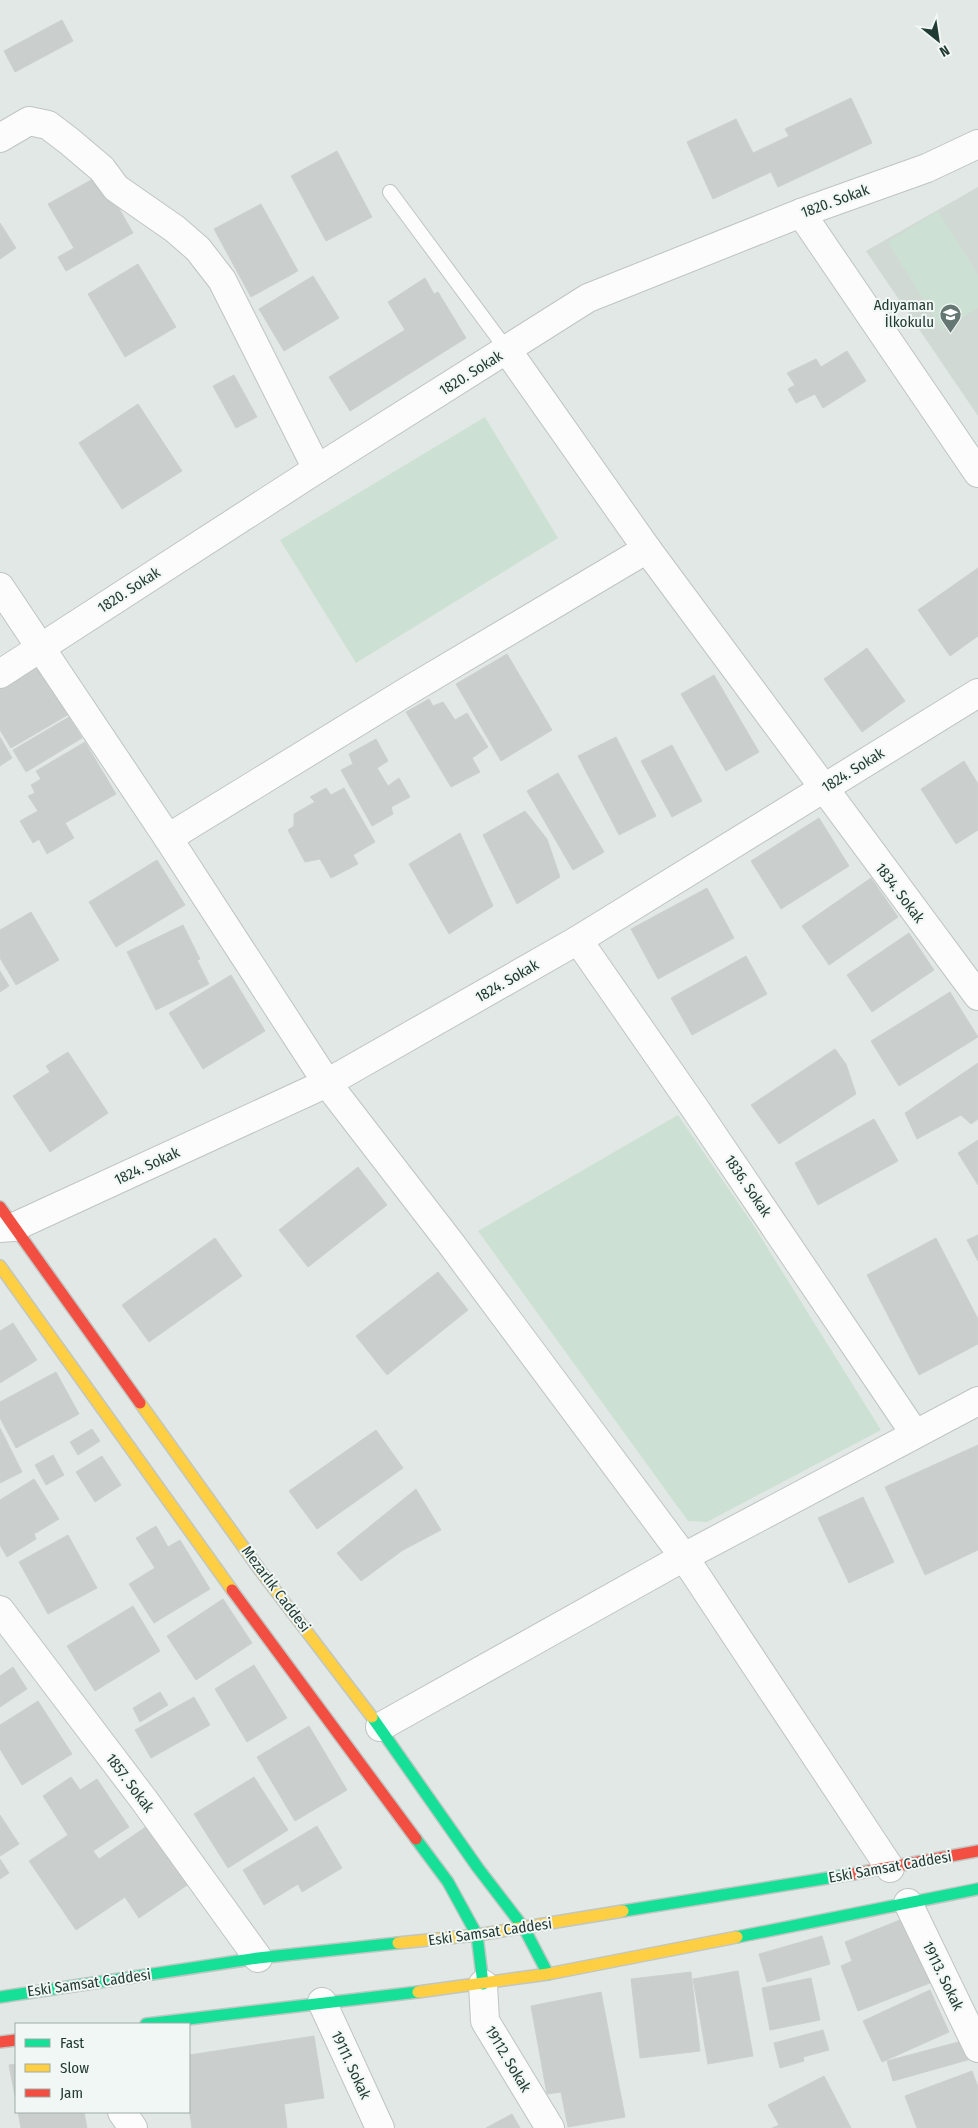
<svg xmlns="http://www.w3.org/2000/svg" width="978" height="2128" font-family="'Fira Sans Condensed',sans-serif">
<rect width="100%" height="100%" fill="#e2e8e5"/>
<!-- built -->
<polygon fill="#d1d9d5" points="978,187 978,416 866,251"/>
<!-- green -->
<g fill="#cce1d3">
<polygon points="938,211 978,275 978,308 942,330 888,242"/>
<polygon points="485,417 558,538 356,663 280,540"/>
<polygon points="678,1115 752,1223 881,1430 707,1522 688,1521 478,1231"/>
</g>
<!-- building -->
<g fill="#cacfcd" stroke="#cbd1ce">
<polygon points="62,20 73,41 15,72 4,51"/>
<polygon points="851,98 872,143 778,187 771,172 713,199 687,142 736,119 753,153 789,136 785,129"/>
<polygon points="337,151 372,217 326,241 291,176"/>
<polygon points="100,175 133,233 66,271 58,257 74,248 48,204"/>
<polygon points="261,204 298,271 251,297 214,229"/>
<polygon points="0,223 16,248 0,259"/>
<polygon points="138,264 176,327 125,357 88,294"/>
<polygon points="313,276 339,318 284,351 259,309"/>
<polygon points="425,278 434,294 438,292 466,338 350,411 329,377 405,330 388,302"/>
<polygon points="847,351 866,381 823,408 815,394 796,403 788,389 795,385 787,373 816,359 821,367"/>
<polygon points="234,375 257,417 236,428 213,386"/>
<polygon points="138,404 182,471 122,509 79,443"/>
<polygon points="978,568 978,636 950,656 918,610"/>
<polygon points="867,648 905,701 862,732 824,679"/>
<polygon points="507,654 552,730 501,761 456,684"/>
<polygon points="38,663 69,714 11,748 0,730 0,686"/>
<polygon points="714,675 759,752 726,771 681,694"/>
<polygon points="429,699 433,706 443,702 455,720 467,713 488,747 472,758 480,772 451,787 406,712"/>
<polygon points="69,717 82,738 26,772 13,750"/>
<polygon points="0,737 12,758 0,766"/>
<polygon points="616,737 656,816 619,835 578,756"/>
<polygon points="376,739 388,761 377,768 388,786 399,778 410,797 391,807 393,814 372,826 341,770 353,764 349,754"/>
<polygon points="85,742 116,794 65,823 74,838 47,854 39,839 33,843 20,821 38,811 28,796 35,793 31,785 41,779 36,771"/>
<polygon points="672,745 702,801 672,817 641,761"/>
<polygon points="964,761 978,784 978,830 956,844 921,789"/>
<polygon points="558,773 604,852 573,870 527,791"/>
<polygon points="326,788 331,795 344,788 375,842 353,855 358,864 331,878 320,859 305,862 288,830 294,826 294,814 315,802 310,797"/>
<polygon points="525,811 547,839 560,877 517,904 483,835"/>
<polygon points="819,818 849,866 781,909 751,861"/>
<polygon points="460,833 493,906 449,934 409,864"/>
<polygon points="157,860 185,905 116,947 89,902"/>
<polygon points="871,878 898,917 829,965 802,926"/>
<polygon points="707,888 734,938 658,979 631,929"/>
<polygon points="31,912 59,960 16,985 0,958 0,930"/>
<polygon points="183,925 200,959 197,960 209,984 156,1010 127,952"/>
<polygon points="909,933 934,970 872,1012 847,975"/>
<polygon points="746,956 767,994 692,1035 671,998"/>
<polygon points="0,971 9,986 0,992"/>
<polygon points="231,975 265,1031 203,1069 169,1013"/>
<polygon points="950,992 978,1037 899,1086 871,1041"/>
<polygon points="835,1049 846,1064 856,1094 779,1144 751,1105"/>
<polygon points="68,1052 108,1113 50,1152 13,1096 50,1072 46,1066"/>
<polygon points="978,1063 978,1119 971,1124 961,1115 917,1139 905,1113"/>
<polygon points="874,1119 898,1161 818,1205 795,1163"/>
<polygon points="978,1140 978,1185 958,1153"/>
<polygon points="358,1167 387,1205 308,1267 279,1230"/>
<polygon points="978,1235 978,1261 967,1240"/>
<polygon points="215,1238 242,1276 149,1342 122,1305"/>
<polygon points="936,1238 978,1319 978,1344 919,1375 867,1275"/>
<polygon points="438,1272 468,1310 387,1375 356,1336"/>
<polygon points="13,1323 37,1360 0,1383 0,1331"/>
<polygon points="56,1372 79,1414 16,1448 0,1418 0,1402"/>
<polygon points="0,1428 22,1472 0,1483"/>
<polygon points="92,1429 100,1441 78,1455 70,1442"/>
<polygon points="376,1430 403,1468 317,1529 289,1491"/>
<polygon points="978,1445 978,1550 925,1575 885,1487"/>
<polygon points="53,1455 64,1475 46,1485 35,1465"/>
<polygon points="102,1456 121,1485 95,1502 76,1472"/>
<polygon points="34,1479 59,1519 34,1534 36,1539 7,1557 0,1545 0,1500"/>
<polygon points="416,1489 441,1530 403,1550 361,1581 337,1553"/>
<polygon points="863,1497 894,1562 849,1583 818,1518"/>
<polygon points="156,1526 168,1547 180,1540 210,1589 154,1623 129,1584 155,1568 136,1538"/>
<polygon points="68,1535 97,1588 48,1614 19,1562"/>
<polygon points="223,1599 252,1643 196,1680 167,1636"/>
<polygon points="133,1606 160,1651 95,1691 67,1646"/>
<polygon points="254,1665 287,1718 247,1742 215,1689"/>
<polygon points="13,1667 27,1689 0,1707 0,1676"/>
<polygon points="160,1692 168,1705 140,1722 133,1708"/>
<polygon points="194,1697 210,1725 151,1758 135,1730"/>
<polygon points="38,1701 72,1754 22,1785 0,1749 0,1725"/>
<polygon points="309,1726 347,1790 295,1821 257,1757"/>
<polygon points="71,1777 80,1790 97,1779 129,1827 93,1851 99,1859 153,1822 193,1881 139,1918 125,1897 76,1930 29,1861 68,1835 43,1796"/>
<polygon points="254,1777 288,1830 228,1868 194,1814"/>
<polygon points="0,1815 19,1844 0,1856"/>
<polygon points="317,1826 342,1868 302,1892 298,1884 264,1905 243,1870"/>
<polygon points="0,1859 9,1873 0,1879"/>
<polygon points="910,1916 935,1981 858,2011 841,1966 852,1961 845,1942"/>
<polygon points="822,1936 830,1964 767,1982 759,1954"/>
<polygon points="738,1971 753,2056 708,2064 693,1979"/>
<polygon points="691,1972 700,2051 640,2058 631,1979"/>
<polygon points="811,1978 820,2020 770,2030 762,1988"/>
<polygon points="930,1990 949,2032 882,2062 863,2021"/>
<polygon points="601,1992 625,2117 568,2127 561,2092 547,2094 531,2006"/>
<polygon points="823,2030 829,2050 803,2057 804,2061 780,2068 774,2043"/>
<polygon points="314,2036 324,2098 284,2104 287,2128 192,2128 189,2108 189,2055"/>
<polygon points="966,2040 971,2059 893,2081 887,2061"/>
<polygon points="16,2064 16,2101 9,2065"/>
<polygon points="972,2071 978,2087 978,2128 917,2128 905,2096"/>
<polygon points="824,2076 851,2128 772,2128 779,2125 768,2105"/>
<polygon points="18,2112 84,2112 87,2128 21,2128"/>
<polygon points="512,2114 520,2128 486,2128"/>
</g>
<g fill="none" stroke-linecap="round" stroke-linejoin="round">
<defs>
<polyline id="lane" points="390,192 507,350"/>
<g id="street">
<polyline points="0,138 29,121 48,125 69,141 102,169 116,188 175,229 198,249 222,280 317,469"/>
<polyline points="801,213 978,473"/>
<polyline points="507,350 647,549 978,996"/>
<polyline points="0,587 168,838 327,1083 452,1245 684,1557 978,1401"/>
<polyline points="0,674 317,469 588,298 801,213 927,168 978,144"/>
<polyline points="168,838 411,689 647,549"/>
<polyline points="578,940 696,1110 915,1434"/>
<polyline points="0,1228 14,1227 327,1083 578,940 978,693"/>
<polyline points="0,1610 144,1800 258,1958"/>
<polyline points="380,1727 684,1557 890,1868"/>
<polyline points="908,1903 978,2048"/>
<polyline points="483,1984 485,2021 550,2128"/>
<polyline points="322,2002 380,2128"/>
<polyline points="122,2112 133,2128"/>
</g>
<g id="fast">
<polyline points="372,1717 478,1868 524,1928 548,1974"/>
<polyline points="416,1839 448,1882 477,1935 483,1984"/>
<polyline points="623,1911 853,1874"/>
<polyline points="737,1937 978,1889"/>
<polyline points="0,1997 258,1958 398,1943"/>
<polyline points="146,2024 418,1992"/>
</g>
<g id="slow">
<polyline points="0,1266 232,1590"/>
<polyline points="140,1403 262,1573 372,1717"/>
<polyline points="398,1943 477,1935 623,1911"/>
<polyline points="418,1992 548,1974 737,1937"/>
</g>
<g id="jam">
<polyline points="0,1207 140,1403"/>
<polyline points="232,1590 416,1839"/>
<polyline points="853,1874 978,1851"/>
<polyline points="0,2042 16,2040"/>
</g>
</defs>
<!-- lane casing -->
<use href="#lane" stroke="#bfc5c2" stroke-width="16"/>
<!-- street casing -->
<use href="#street" stroke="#bfc5c2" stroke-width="30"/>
<!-- fast casing -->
<use href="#fast" stroke="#bfc6c3" stroke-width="14"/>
<!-- slow casing -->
<use href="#slow" stroke="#bfc6c3" stroke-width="14"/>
<!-- jam casing -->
<use href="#jam" stroke="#bfc6c3" stroke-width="14"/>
<!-- lane -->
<use href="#lane" stroke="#fbfcfb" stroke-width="14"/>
<!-- street -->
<use href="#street" stroke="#fbfcfb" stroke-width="28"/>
<!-- fast -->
<use href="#fast" stroke="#16e098" stroke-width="11"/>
<!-- slow -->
<use href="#slow" stroke="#ffcf43" stroke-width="11"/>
<!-- jam -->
<use href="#jam" stroke="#f24e42" stroke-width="11"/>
</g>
<!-- icons -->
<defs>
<symbol id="school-pin" viewBox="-11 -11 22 30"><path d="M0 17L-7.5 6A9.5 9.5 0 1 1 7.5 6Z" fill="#657772" stroke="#f1f7f4"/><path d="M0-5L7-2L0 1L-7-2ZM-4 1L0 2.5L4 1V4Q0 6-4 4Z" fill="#fff"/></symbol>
</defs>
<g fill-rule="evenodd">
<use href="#school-pin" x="938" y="302" width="25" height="34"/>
</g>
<g text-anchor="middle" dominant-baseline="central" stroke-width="4" stroke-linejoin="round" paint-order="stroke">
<!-- street labels -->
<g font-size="15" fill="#223a34" stroke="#f1f7f4">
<text transform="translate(835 201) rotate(-20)">1820. Sokak</text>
<text transform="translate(471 373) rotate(-32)">1820. Sokak</text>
<text transform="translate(129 590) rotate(-33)">1820. Sokak</text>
<text transform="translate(853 770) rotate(-32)">1824. Sokak</text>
<text transform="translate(900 893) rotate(53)">1834. Sokak</text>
<text transform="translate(507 981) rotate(-30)">1824. Sokak</text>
<text transform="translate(147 1166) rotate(-25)">1824. Sokak</text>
<text transform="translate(748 1186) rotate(56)">1836. Sokak</text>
<text transform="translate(276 1589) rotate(53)">Mezarlık Caddesi</text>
<text transform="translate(130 1783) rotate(53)">1857. Sokak</text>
<text transform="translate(890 1867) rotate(-10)">Eski Samsat Caddesi</text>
<text transform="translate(490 1932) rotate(-8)">Eski Samsat Caddesi</text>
<text transform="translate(943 1976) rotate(64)">19113. Sokak</text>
<text transform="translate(89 1983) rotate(-8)">Eski Samsat Caddesi</text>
<text transform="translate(508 2059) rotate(59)">19112. Sokak</text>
<text transform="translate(351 2065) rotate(65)">19111. Sokak</text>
</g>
<!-- poi labels -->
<g font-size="15" fill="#223a34" stroke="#f1f7f4" text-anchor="end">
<text x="934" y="305">Adıyaman<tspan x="934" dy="17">İlkokulu</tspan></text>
</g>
</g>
<!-- legend -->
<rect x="15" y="2023" width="175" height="90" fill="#f1f7f4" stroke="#9eaba7"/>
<rect x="25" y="2039" width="25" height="8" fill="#16e098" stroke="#9eaba7"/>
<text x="60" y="2048" font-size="15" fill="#223a34">Fast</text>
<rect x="25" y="2064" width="25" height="8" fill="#ffcf43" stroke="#9eaba7"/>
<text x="60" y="2073" font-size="15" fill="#223a34">Slow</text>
<rect x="25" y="2089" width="25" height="8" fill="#f24e42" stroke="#9eaba7"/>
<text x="60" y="2098" font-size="15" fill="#223a34">Jam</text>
<!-- north arrow -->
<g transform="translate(938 40) rotate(150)" stroke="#f1f7f4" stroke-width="4" paint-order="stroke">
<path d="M0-4L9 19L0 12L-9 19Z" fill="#223a34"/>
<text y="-8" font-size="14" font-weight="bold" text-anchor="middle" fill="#223a34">N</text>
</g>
</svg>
